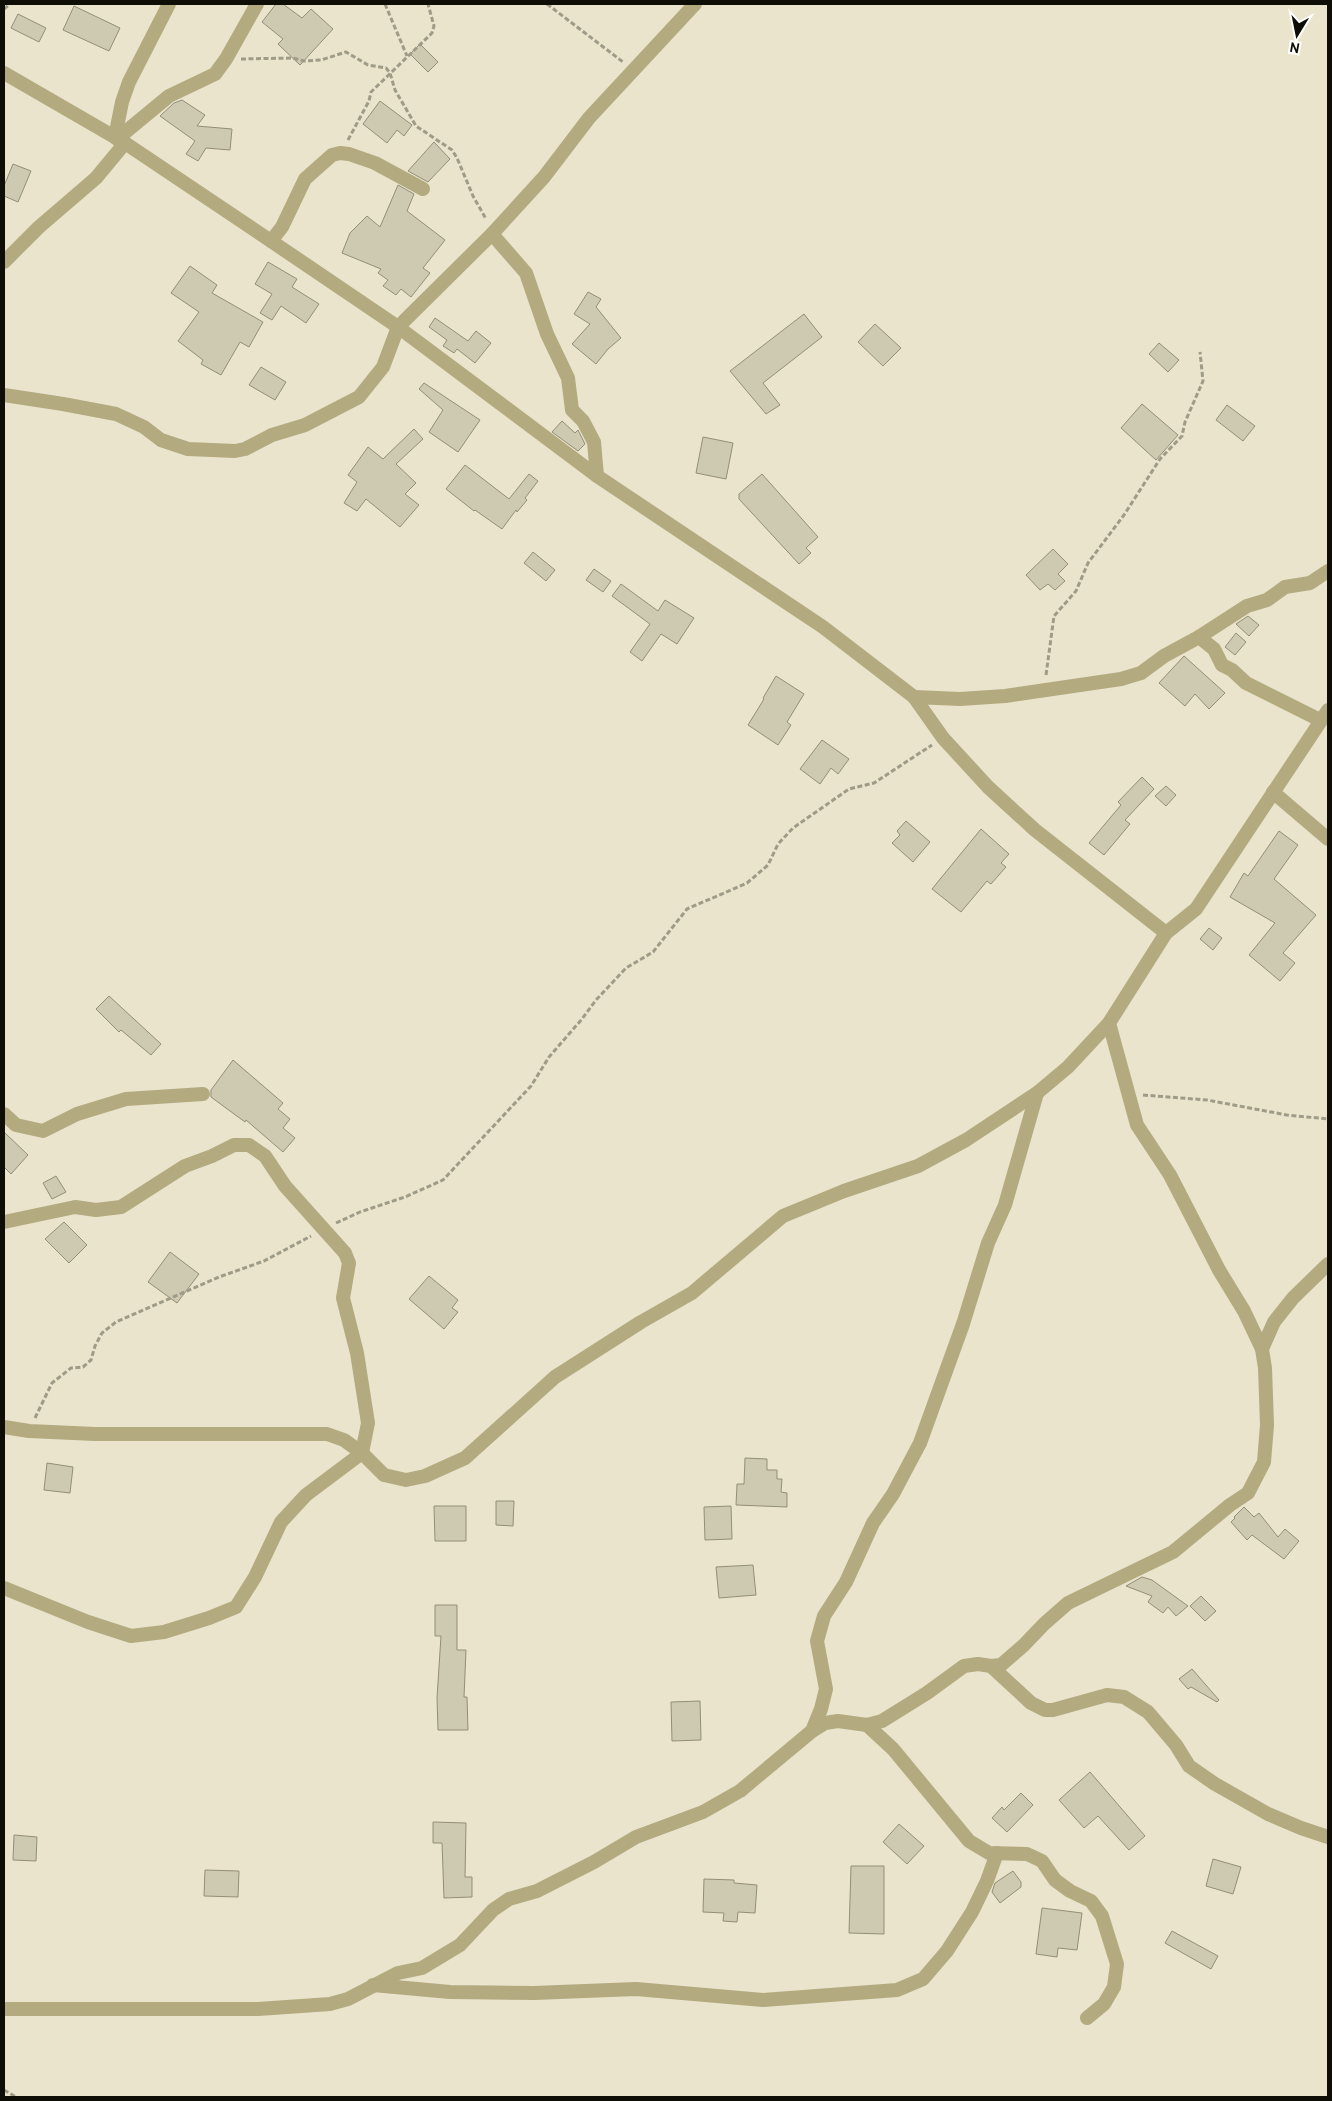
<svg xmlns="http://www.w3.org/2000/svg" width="1332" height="2101" font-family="Overpass,sans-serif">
<rect width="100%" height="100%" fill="#e9e4cb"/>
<!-- building -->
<g fill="#cec9b1" stroke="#938e77">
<polygon points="276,4 283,4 302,18 311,9 333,29 300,65 278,44 283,39 262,22"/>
<polygon points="74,6 120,28 109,51 63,30"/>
<polygon points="18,14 46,28 39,42 11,28"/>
<polygon points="420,44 438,62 428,72 410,54"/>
<polygon points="182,100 205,115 197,126 232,129 230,150 206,148 198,161 186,154 195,141 160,116 174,103"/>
<polygon points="380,101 412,125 404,136 397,130 387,143 363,124"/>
<polygon points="434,142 450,159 428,182 408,171"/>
<polygon points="13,164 31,171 18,202 4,196 4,186"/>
<polygon points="398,185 414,194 407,211 445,240 423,268 430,273 411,297 401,289 396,295 383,286 388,280 378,273 381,269 342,253 350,233 367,216 380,227"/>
<polygon points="268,262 297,279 292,287 319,304 306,323 281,306 272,320 260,313 272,294 255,284"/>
<polygon points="190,266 217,285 212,293 263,322 249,347 240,342 221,375 201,364 203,360 178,341 199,312 171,293"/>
<polygon points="588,292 601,299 596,307 621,338 608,349 596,364 572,344 590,324 574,314"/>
<polygon points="804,314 822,337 763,383 780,405 766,414 730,371"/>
<polygon points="435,318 468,341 476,331 491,343 475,363 457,349 454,353 443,346 447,340 429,327"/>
<polygon points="875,324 901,348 883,366 858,342"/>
<polygon points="1159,343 1179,360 1168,372 1149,354"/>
<polygon points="261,367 286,382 275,400 249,385"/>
<polygon points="424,383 480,420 458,452 429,432 443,410 419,389"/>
<polygon points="1142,404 1178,435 1156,460 1121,428"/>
<polygon points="1227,405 1255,426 1243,441 1216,420"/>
<polygon points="562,421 575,433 578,430 585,444 578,451 552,432"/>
<polygon points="414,429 423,439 396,464 416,483 405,494 419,505 400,527 366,499 357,511 344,503 357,482 348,475 368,447 383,459"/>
<polygon points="703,437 733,443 726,479 696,473"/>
<polygon points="465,465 509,499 529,474 538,481 525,498 527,500 517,512 516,510 502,529 475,510 474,511 446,489"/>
<polygon points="762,474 818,537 806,548 811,553 799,564 739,499 739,494"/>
<polygon points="1053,549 1068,564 1058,574 1065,581 1055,590 1048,584 1040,590 1026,575"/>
<polygon points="533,552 555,570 546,581 524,563"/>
<polygon points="594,569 611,581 603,592 586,580"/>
<polygon points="621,584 658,611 665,600 694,618 677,644 661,634 642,661 630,652 650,624 612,596"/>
<polygon points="1248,616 1259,625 1249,636 1236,624"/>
<polygon points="1236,633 1246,642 1235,655 1225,647"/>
<polygon points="1184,656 1225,693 1209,709 1195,694 1185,706 1159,683"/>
<polygon points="776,676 804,694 787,722 791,725 778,745 748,725 764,699 763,698"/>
<polygon points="822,740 849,759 838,774 831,768 820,784 800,769"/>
<polygon points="1142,777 1154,789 1125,820 1130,824 1104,855 1089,843 1121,805 1118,802"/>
<polygon points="1166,786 1176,795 1166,806 1155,796"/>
<polygon points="906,821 930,842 913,862 892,843 900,835 897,831"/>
<polygon points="981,829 1009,854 1001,863 1006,867 991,884 987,881 961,912 932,889"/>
<polygon points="1279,831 1298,845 1274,879 1316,915 1283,953 1295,963 1280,981 1249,955 1275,923 1230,897 1244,873 1248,876"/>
<polygon points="1209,928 1222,938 1213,950 1200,939"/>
<polygon points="109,996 161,1044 151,1055 121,1030 119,1032 96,1009"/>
<polygon points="233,1060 283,1103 278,1109 290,1119 283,1128 295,1138 283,1152 246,1120 245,1122 211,1097 211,1090"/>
<polygon points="4,1132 28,1155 11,1174 4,1167"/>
<polygon points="56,1176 66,1192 52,1199 43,1183"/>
<polygon points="64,1222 87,1245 69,1263 45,1239"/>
<polygon points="170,1252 199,1274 177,1303 148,1282"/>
<polygon points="429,1276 458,1300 452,1308 458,1312 444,1329 409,1299"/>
<polygon points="745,1458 767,1459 767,1470 777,1470 777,1479 782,1479 781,1492 787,1493 787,1507 736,1505 737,1484 744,1484"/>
<polygon points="47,1463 73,1467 70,1493 44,1490"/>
<polygon points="496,1501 514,1501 513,1526 496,1525"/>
<polygon points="434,1506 466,1506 466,1541 435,1541"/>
<polygon points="731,1506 732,1539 705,1540 704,1507"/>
<polygon points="1244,1507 1254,1517 1259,1513 1278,1537 1285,1529 1299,1541 1284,1559 1252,1535 1247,1540 1231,1522 1235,1518 1234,1517"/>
<polygon points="753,1565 756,1595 719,1598 716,1567"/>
<polygon points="1142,1577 1152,1580 1188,1606 1176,1616 1168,1607 1163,1613 1148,1602 1152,1596 1126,1586"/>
<polygon points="1201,1596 1216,1611 1205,1621 1190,1606"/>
<polygon points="435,1605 457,1605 457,1650 466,1650 464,1697 467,1697 468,1730 438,1730 437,1698 441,1636 435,1636"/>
<polygon points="1192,1669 1219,1700 1217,1702 1191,1687 1188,1689 1179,1679"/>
<polygon points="700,1701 701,1740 672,1741 671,1702"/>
<polygon points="1090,1772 1145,1836 1129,1850 1098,1816 1084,1828 1059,1800"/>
<polygon points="1021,1793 1033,1805 1007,1832 992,1818 1002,1807 1004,1810"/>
<polygon points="433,1822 466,1823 465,1877 472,1877 472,1897 444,1898 442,1843 433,1843"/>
<polygon points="899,1824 924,1846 907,1864 883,1842"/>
<polygon points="14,1835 37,1837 36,1861 13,1860"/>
<polygon points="1213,1859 1241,1867 1233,1894 1206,1886"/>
<polygon points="851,1866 884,1866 884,1934 849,1933"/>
<polygon points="205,1870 239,1871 238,1897 204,1896"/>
<polygon points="1013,1871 1021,1882 1021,1887 1000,1903 992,1892 995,1883"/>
<polygon points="704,1879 734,1880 734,1883 757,1885 755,1913 738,1912 737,1922 723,1921 724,1913 703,1912"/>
<polygon points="1042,1908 1082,1913 1077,1950 1058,1948 1057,1957 1036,1954"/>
<polygon points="1172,1931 1218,1956 1211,1969 1165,1943"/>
</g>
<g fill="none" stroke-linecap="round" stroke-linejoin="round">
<!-- path -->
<g stroke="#9e9b88" stroke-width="3" stroke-dasharray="5 2.5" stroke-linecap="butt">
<polyline points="385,4 407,56"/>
<polyline points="547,4 623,62"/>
<polyline points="4,9 10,4"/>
<polyline points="241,59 293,58 304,61 321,60 346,52 368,65 386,68 390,73 395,90 416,126 452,150 457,158 473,196 486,219"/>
<polyline points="348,140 369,101 371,92 432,33 434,26 428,4"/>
<polyline points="1046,675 1054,616 1076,591 1088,563 1124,515 1160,459 1182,436 1185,422 1203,381 1200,352"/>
<polyline points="1143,1095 1207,1100 1287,1115 1328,1119"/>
<polyline points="336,1223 360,1212 405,1197 443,1180 531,1086 549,1057 582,1019 596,1000 626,968 653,952 687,909 747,883 768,865 778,844 793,828 849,789 874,783 932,745"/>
<polyline points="35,1418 52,1383 71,1368 83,1367 91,1360 95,1346 102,1333 116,1322 219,1277 264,1261 311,1236"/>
<polyline points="4,2090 16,2097"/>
</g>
<!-- street -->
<g stroke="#b3aa80" stroke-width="14">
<polyline points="4,73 125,143 271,241 398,327 597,476 823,627 914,697 943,738 988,787 1035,830 1166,933"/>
<polyline points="115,137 122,102 129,82 169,4"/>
<polyline points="117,139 169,96 215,74 226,59 257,4"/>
<polyline points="492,234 526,273 547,334 568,378 572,410 583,421 594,442 597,476"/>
<polyline points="271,241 282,227 305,179 332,155 340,153 349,154 375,163 423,189"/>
<polyline points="4,262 39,227 96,178 125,143"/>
<polyline points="4,395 63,404 116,414 144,427 161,440 188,449 235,451 245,449 272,435 305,425 359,397 383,367 398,327 492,234 544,177 589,118 695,4"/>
<polyline points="1199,637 1214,649 1222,665 1232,670 1246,683 1320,720"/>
<polyline points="914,697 960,699 1005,696 1121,679 1141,673 1164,656 1199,637 1247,606 1267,600 1285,587 1310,583 1328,571"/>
<polyline points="1273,792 1328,839"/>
<polyline points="4,1114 16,1125 43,1131 77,1114 126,1099 203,1094"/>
<polyline points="4,1222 75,1207 96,1210 121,1207 185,1166 212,1156 234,1145 249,1145 265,1156 285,1186 345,1253 349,1263 343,1298 357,1353 368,1423 362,1453 306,1495 281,1522 255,1577 236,1607 209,1618 164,1632 131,1636 88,1622 4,1588"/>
<polyline points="1262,1349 1274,1322 1293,1298 1328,1264"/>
<polyline points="4,1427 29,1431 95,1434 327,1434 344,1440 362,1453 384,1475 406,1480 425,1476 465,1458 555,1377 641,1322 692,1293 783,1216 844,1191 918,1166 966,1140 1037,1093 1068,1067 1109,1023 1166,933 1196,909 1328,710"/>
<polyline points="991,1666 1001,1665 1024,1645 1044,1624 1068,1603 1173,1552 1230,1505 1248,1493 1264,1462 1267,1425 1265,1368 1262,1349 1244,1311 1219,1270 1170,1175 1137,1125 1109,1023"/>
<polyline points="867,1725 893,1749 969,1841 989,1853 1027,1854 1042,1861 1055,1880 1070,1891 1091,1901 1102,1916 1117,1964 1114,1987 1104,2004 1087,2018"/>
<polyline points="812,1731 821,1709 826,1689 817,1641 824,1616 846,1582 873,1523 893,1494 920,1443 963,1324 988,1243 1005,1205 1037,1093"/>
<polyline points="373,1985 450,1992 534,1993 636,1989 763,2000 897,1990 923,1979 947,1951 972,1912 987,1881 997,1853"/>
<polyline points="4,2009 258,2009 330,2004 348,1999 398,1973 422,1968 460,1945 493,1910 509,1899 537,1891 594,1862 636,1837 703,1812 740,1791 812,1731 825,1723 838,1721 867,1725 882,1721 927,1693 964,1666 978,1664 991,1666 1031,1703 1045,1710 1053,1710 1107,1695 1124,1697 1148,1712 1176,1745 1189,1766 1215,1784 1268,1814 1301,1828 1328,1837"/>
</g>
</g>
<!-- border -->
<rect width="1332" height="2101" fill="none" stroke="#0f0e06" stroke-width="10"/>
<!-- north arrow -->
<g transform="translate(1297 35) rotate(190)" stroke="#ffffff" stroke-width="4" paint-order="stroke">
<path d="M0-4L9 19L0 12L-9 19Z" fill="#0f0e06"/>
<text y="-8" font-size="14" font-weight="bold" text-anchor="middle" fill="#0f0e06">N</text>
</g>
</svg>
